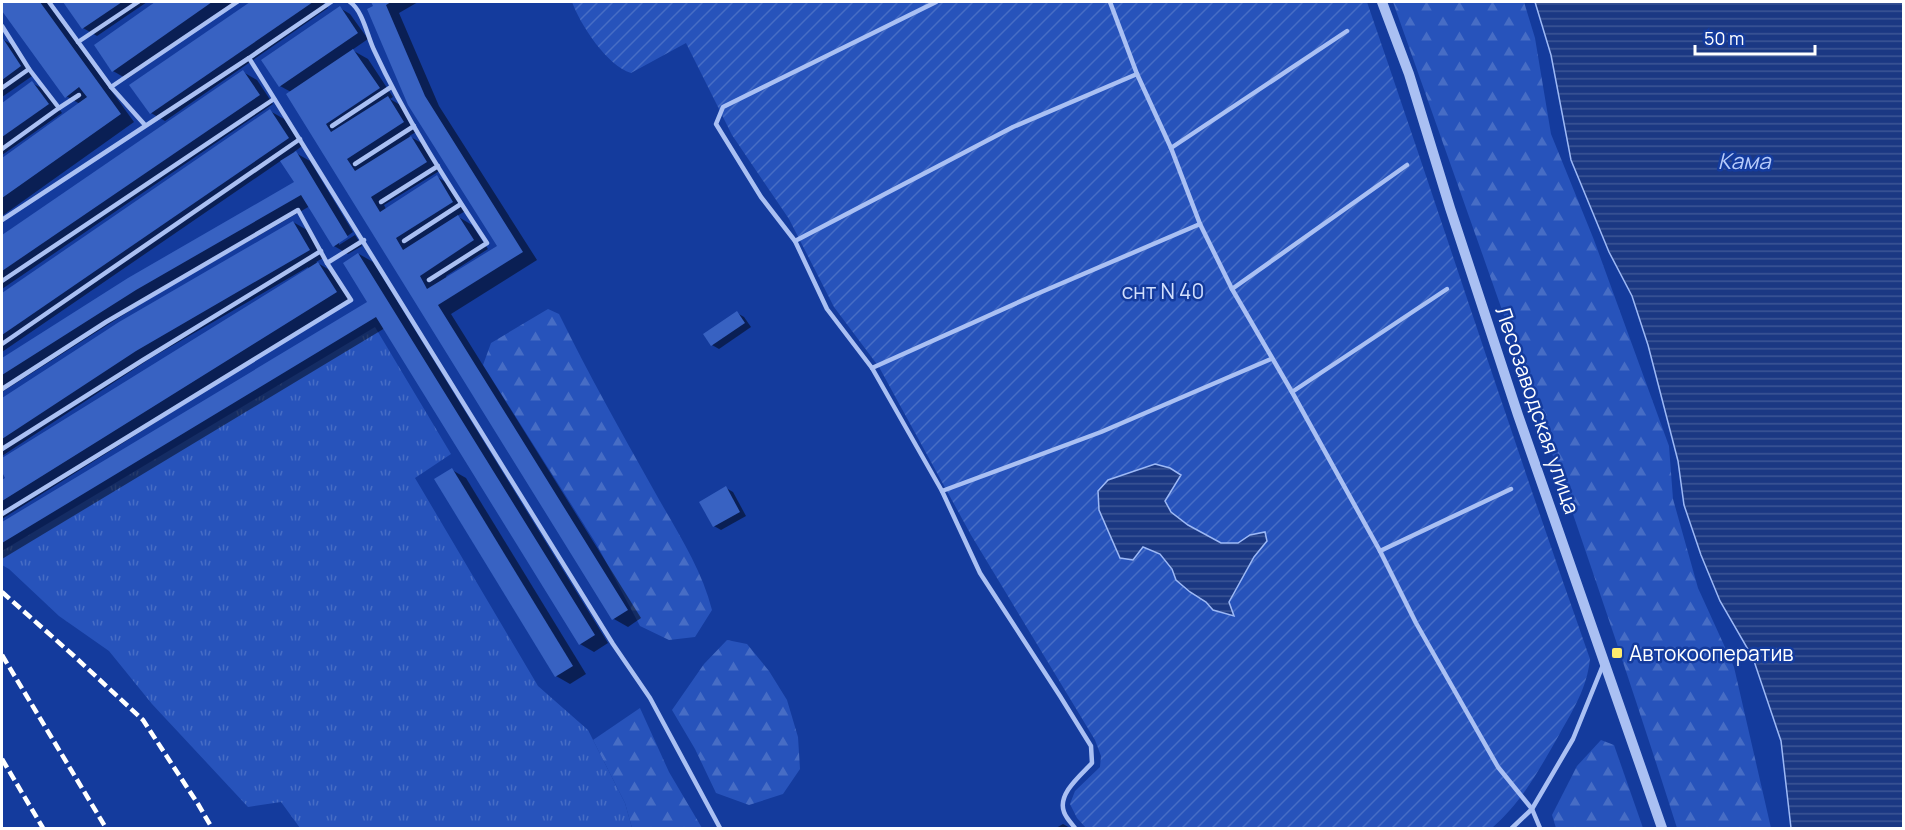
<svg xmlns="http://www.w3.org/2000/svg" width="1905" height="830" font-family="Manrope,sans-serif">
<defs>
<pattern id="grass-tufts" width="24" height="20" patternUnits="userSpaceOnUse" patternTransform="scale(1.5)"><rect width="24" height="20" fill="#2753bb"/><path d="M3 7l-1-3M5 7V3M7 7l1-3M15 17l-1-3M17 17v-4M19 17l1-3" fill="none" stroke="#476dc5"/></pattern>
<pattern id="forest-firs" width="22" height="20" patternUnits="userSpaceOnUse" patternTransform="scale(1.5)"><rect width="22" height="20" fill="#2753bb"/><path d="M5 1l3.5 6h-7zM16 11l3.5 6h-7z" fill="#476dc5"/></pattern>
<pattern id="garden-furrows" width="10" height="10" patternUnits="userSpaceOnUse" patternTransform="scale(1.5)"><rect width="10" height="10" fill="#2753bb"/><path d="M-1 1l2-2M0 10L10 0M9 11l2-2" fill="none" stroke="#476dc5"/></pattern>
<pattern id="water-rules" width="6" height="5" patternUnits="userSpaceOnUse" patternTransform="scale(1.5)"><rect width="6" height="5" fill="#1b3883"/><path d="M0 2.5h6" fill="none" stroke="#3d5696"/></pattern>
</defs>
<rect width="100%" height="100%" fill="#143b9d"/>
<!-- grass -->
<polygon fill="url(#grass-tufts)" points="375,327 451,454 415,478 538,686 588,730 625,803 632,828 300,828 281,802 248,807 152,704 109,651 59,616 9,569 2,565 2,551"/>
<!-- forest -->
<g fill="url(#forest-firs)">
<path d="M1393,2h131l11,36 16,96 43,106 75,206 4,53 25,89 36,79 37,161h-94c-88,-277 -187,-552 -284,-826z"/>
<path d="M548,309l11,5c29,59 61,116 93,173 22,40 49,79 60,123l-17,27 -26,3 -29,-14 -43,-81 -114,-180 8,-22z"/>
<polygon points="727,640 747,644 769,671 787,700 798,737 800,769 783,794 749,805 716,793 695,749 672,710 704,664"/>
<polygon points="640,708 669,772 702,828 632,828 625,803 593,740"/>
<polygon points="1601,740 1614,745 1643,828 1556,828 1552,815 1577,766"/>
</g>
<!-- garden -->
<path fill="url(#garden-furrows)" d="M572,2h795c75,218 146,439 223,657 -3,29 -17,51 -31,76 -20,35 -37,67 -67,93h-406l-9,-10 -7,-14 5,-13 25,-24 1,-11 -6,-16 -124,-205 -92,-168 -45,-60 -45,-88 -57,-84 -46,-92 -55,30c-24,-7 -51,-49 -59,-71z"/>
<!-- water -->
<g fill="url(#water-rules)" stroke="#9db9f6" stroke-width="1.5">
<polygon points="1535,2 1903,2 1903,828 1791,828 1781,741 1753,658 1720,601 1701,555 1684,505 1678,461 1648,345 1632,296 1609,252 1571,160 1551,55"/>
<polygon points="1155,464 1170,468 1181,475 1165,501 1171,512 1188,525 1221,543 1238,543 1250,535 1265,532 1267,541 1254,557 1229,602 1234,616 1213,610 1206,602 1190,592 1176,580 1172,569 1160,554 1143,547 1133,560 1120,558 1099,510 1098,491 1108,480"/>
</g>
<!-- shadow -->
<g fill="#0007">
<polygon points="2,2 47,2 134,122 2,216 2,160 80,104 66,96 2,8"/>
<polygon points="65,2 147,2 97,36 83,28"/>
<polygon points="158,2 237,2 127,79 113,71 96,45"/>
<polygon points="252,2 323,2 328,8 165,121 151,113 131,85"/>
<polygon points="373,2 418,2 399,13 439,106 537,260 451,314 641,618 628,627 614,619 291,92 280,86 340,8 350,14 368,39 352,50 368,59 393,97 390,99 402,106 418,131 409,136 425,145 441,170 384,205 386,209 437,177 451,185 467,210 457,216 472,225 488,249 446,276 447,279 499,247"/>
<polygon points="2,39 16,47 35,74 2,97"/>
<polygon points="243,72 257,80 273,104 2,289 2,236"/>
<polygon points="32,83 47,91 62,113 2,155 2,105"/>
<polygon points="270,111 284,119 302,146 294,152 310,161 353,232 339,242 339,245 355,235 362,246 348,254 334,246 310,206 150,298 2,392 2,360 129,279 296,183 282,160 2,352 2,294"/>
<polygon points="293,222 307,230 323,258 316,262 333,272 350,300 2,519 2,482 7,478 2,469 2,460 309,269 308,267 151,358 2,456 2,400 120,323"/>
<polygon points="359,254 373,262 608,643 594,652 580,644 385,328 2,559 2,524 369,302"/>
<polygon points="737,313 744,317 751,327 719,349 712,345"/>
<polygon points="452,470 466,478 586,674 570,684 556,676"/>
<polygon points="726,488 733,492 746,516 721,530 714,526"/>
<polygon points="1063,824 1070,828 1071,828 1056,828"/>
</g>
<!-- building -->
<g fill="#3862c2">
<polygon points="2,2 40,2 121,114 2,198 2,158 87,97 79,87 65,98 2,11"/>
<polygon points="63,2 122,2 82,29"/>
<polygon points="155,2 212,2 112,72 94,45"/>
<polygon points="250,2 313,2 150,114 129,85"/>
<polygon points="371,2 391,2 386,5 425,96 523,252 438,305 628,610 612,620 286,94 353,49 380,88 326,124 331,132 388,96 404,122 347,159 355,171 411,136 427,162 371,197 380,212 437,175 453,202 396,238 403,250 458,215 474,240 420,276 427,289 497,246 408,105 367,9 373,6"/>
<polygon points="340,6 358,33 279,87 261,60"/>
<polygon points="2,37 21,66 2,80"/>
<polygon points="243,70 260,95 2,271 2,235"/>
<polygon points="32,81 49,104 2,137 2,103"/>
<polygon points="270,109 289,138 2,335 2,293"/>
<polygon points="296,151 348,237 333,247 301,195 136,290 2,375 2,358 128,278 294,182 280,161"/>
<polygon points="293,221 310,250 136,351 2,439 2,398 119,322"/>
<polygon points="358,253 595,635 579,645 376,317 2,543 2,522 367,302 343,263"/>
<polygon points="318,262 337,292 2,501 2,480 5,478 2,472 2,458"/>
<polygon points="737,311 745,323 711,346 703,334"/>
<polygon points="452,468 573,666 555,677 434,479"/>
<polygon points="726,486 740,512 713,527 699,502"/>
</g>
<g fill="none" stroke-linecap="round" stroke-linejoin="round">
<!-- service -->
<g stroke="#aac0f3" stroke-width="4.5">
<polyline points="49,2 111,87 145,125"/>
<path d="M350,2c13,9 17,33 24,48 31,67 72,131 113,193l-58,37"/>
<path d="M936,2l-213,105 -7,17 45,73 34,44 32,68 45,59 70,123 38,82 80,123 31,50 1,17c-11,12 -35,31 -28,49 2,6 8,12 11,16"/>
<polyline points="1110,2 1137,74 1171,148 1200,224 1232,289 1292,392 1380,551 1416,623 1498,767 1532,809 1540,828"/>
<polyline points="2,26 29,69 59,108 2,149"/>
<polyline points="78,42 138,2"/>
<polyline points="249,58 331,2"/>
<polyline points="111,87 237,2"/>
<polyline points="2,88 29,69"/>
<polyline points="59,108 79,95"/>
<polyline points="332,126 391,87"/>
<polyline points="1171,148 1347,31"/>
<polyline points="355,164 414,126"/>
<polyline points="381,202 438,166"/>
<polyline points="2,220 249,58 613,644 650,698 720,828"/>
<polyline points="404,241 461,204"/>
<polyline points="795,241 1013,127 1137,74"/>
<polyline points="2,281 274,99"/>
<polyline points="1232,289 1407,165"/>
<polyline points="2,344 300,139"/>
<polyline points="872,368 1039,293 1200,224"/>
<polyline points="2,389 106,322 298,210 327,263 364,240"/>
<polyline points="1292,392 1447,289"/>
<polyline points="2,449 143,360 321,251"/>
<polyline points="942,491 1101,432 1271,359"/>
<polyline points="2,514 351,300 327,263"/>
<polyline points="1380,551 1511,489"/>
<polyline points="1512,828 1532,809 1573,739 1603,665"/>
</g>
<!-- tertiary -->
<polyline stroke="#aac0f3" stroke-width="10" points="1382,2 1409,74 1450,208 1518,415 1662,828"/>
<!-- rail -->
<g stroke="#fff" stroke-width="4.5" stroke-dasharray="10 4.5" stroke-linecap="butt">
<polyline points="2,592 74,656 143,720 198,804 212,828"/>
<polyline points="2,655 106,828"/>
<polyline points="2,759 43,828"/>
</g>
</g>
<!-- markers -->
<rect fill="#ffeb6d" stroke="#143b9d" stroke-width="2" x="1611" y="647" width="12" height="12" rx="3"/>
<g text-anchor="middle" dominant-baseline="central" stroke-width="5" stroke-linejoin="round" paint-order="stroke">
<!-- park labels -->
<g font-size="21" fill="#d3e0fd" stroke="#143b9d">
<text x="1163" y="291">снт N 40</text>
</g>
<!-- street labels -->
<g font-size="21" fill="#fff" stroke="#143b9d">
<text transform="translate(1538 410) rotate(71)">Лесозаводская улица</text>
</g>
<!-- poi labels -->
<g font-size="21" fill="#fff" stroke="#143b9d" text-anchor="start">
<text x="1629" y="653">Автокооператив</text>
</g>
<!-- water labels -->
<g font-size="22" font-style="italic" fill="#b7cbfa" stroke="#143b9d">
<text x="1744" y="161">Кама</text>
</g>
</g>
<!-- border -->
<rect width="1905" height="830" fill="none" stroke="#ffffff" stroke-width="6"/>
<!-- scale -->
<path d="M1695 45v9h120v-9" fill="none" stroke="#ffffff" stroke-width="3"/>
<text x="1704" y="45" font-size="18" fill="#ffffff" stroke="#143b9d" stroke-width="4.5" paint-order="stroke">50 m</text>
</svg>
